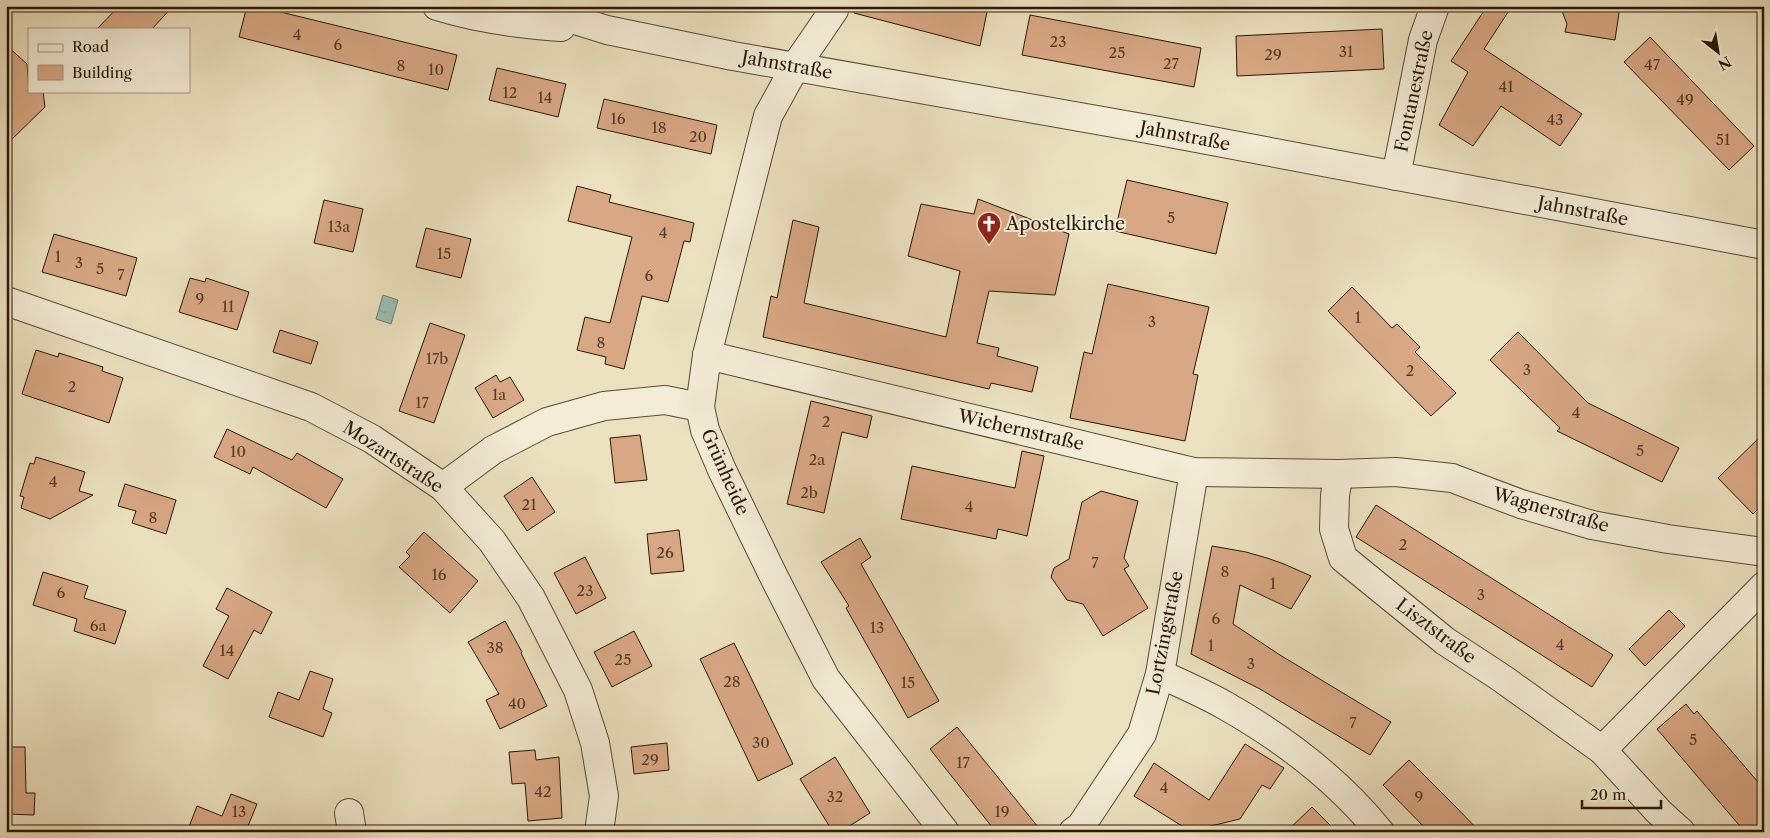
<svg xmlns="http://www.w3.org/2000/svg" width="1770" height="838" font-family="'Libre Caslon Text',serif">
<defs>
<pattern id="water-ripples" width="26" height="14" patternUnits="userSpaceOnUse" patternTransform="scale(1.25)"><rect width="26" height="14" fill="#99beb3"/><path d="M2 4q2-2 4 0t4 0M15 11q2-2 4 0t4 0" fill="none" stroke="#84a398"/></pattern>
</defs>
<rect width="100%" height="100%" fill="#ece2c0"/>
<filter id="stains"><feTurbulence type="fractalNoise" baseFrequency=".004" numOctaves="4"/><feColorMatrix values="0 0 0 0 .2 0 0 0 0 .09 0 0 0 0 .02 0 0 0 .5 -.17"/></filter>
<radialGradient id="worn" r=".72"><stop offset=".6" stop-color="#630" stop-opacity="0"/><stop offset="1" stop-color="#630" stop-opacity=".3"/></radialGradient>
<!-- water -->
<polygon fill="url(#water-ripples)" stroke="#6c7c6e" points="383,295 398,300 391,324 376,319"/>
<!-- building -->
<g fill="#d8a884" stroke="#291806">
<polygon points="119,6 173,6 152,29 97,29"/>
<polygon points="247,6 256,6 457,55 448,90 239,37"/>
<polygon points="855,6 961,6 987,12 980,46 854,13"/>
<polygon points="1487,6 1512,6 1484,49 1582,114 1560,146 1501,106 1473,146 1439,125 1468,72 1451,61"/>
<polygon points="1560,6 1620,6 1615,40 1565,32 1567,24"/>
<polygon points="1030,15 1201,48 1194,87 1022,55"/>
<polygon points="1382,29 1384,69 1237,76 1236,36"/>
<polygon points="1650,37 1754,146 1729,170 1624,62"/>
<polygon points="6,45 27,64 29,91 43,91 45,107 6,145"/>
<polygon points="497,68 566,84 558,117 489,100"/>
<polygon points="604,99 717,125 711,154 597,128"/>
<polygon points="1127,180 1228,203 1216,254 1115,231"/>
<polygon points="577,186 611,195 609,202 694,223 690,242 684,241 668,302 642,296 624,369 605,364 606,357 577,350 585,317 610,323 632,237 568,221"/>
<polygon points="978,199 1069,234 1055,295 989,291 977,343 999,348 997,356 1038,367 1032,392 991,383 989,389 763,337 771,296 777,298 793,220 819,227 804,303 946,337 960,271 908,256 921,204 974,214"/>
<polygon points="324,200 363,209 353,252 314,243"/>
<polygon points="426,228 471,239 461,278 416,267"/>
<polygon points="54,234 137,258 126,296 42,272"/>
<polygon points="190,278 205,282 206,278 249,292 237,330 179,312"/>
<polygon points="1108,284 1209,307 1193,374 1198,375 1185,441 1070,418 1084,352 1092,354"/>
<polygon points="1352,287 1392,328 1397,324 1420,347 1415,352 1456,393 1431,416 1328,311"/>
<polygon points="430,323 465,335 434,423 399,411"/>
<polygon points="280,330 318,342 311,364 273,352"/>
<polygon points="1518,332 1588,403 1679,448 1662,482 1557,431 1560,428 1490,360"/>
<polygon points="36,350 58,357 59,353 103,367 102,371 123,378 109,423 22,394"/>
<polygon points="496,375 500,382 510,377 524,400 493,418 475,388"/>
<polygon points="811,401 872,416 867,438 842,432 824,513 787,504"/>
<polygon points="227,429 292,460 297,453 343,479 326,508 253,467 250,474 214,457"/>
<polygon points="1764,433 1764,503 1753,514 1718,478"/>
<polygon points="640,435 647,480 615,483 610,438"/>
<polygon points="1022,451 1044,456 1027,536 998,529 996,539 901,519 912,466 1015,488"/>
<polygon points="36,457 85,472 79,491 93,495 50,519 21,508 24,497 20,496 30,463 34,464"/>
<polygon points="532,477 555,512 527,531 504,496"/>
<polygon points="125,484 176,500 166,534 132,523 136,511 118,506"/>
<polygon points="1101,491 1138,501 1124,558 1129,566 1124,569 1148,608 1103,636 1083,604 1067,600 1051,577 1054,568 1069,559 1082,502"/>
<polygon points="1376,505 1613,655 1592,687 1356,537"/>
<polygon points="679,530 684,571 651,574 647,534"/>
<polygon points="424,532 478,581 450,613 399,567 410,556 406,552"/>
<polygon points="860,538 871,557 861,564 939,701 908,718 846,608 849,606 821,562"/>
<polygon points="1212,546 1246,552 1267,558 1284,564 1311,576 1291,609 1240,585 1233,624 1280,655 1391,722 1370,755 1260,689 1191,654"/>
<polygon points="585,557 606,598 576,614 554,573"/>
<polygon points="43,572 88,586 84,598 126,611 115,644 74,631 77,619 33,605"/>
<polygon points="227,588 272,612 261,634 254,630 228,679 203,666 229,616 216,609"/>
<polygon points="1669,610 1685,626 1645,666 1629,649"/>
<polygon points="505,621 522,652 521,653 547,706 500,729 486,700 499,694 468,642"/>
<polygon points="634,631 652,666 612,687 594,652"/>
<polygon points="734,643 793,764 758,781 700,659"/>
<polygon points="310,671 333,679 323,709 332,713 323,737 269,717 278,692 299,700"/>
<polygon points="1686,704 1694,714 1697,711 1764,789 1764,832 1745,832 1657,729"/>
<polygon points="957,727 996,775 1042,832 996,832 969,798 930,749"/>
<polygon points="667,743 669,770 634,774 631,747"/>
<polygon points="1245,744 1284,768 1270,789 1262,785 1240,819 1190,831 1134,796 1154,763 1209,800"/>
<polygon points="6,747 25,747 26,793 35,793 34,815 6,814"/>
<polygon points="535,750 536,760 559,757 562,818 528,821 525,783 512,784 509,752"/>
<polygon points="835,757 870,813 840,832 833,832 800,779"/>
<polygon points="1409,760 1455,806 1480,832 1429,832 1383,785"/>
<polygon points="231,794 257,804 248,826 259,830 259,832 187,832 197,806 222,816"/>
<polygon points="1312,807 1337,832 1286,832"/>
</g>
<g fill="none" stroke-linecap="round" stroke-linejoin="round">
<defs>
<g id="minor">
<path d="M437,6c41,13 81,18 124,21"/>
<polyline points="530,6 607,30 733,56 1159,131 1764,245"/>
<polyline points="835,6 834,10 795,67 768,116 707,355 700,407 705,430 722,470 773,575 826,679 945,832"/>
<polyline points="1396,176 1423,40 1435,6"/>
<polyline points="6,301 311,407 372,439 443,487 492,541 531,598 578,690 595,743 604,796 599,832"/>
<polyline points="707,355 1194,472 1339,474 1396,472 1452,478 1521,504 1592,525 1668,539 1764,552"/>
<polyline points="1339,474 1335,495 1334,529 1343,558 1445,641 1503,679 1602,750 1659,812 1681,832"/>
<polyline points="443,487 493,450 547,422 604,406 665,400 700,407"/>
<path d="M1160,674c22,10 45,20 66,32 58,33 112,74 154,126"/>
<polyline points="1602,750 1764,586"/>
<polyline points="349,813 352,832"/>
<polyline points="1073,832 1081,826 1142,734 1160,674 1194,472"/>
</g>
</defs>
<!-- minor casing -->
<use href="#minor" stroke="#5a4a34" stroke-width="30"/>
<!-- minor -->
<use href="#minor" stroke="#f3ecd6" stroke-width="28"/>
</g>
<!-- icons -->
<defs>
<symbol id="church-pin" viewBox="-11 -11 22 30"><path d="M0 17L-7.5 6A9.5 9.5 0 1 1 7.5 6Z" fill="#8f2418" stroke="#f3ecd6"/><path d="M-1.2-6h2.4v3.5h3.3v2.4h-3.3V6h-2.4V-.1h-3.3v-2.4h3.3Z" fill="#fff"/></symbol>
</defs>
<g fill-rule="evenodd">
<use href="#church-pin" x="975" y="210" width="28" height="38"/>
</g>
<g text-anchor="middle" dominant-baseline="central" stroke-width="4" stroke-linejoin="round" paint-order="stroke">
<!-- number labels -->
<g font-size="15" fill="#553c26">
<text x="297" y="34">4</text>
<text x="1058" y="41">23</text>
<text x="338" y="44">6</text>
<text x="1346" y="51">31</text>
<text x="1117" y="52">25</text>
<text x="1273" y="54">29</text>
<text x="1171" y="63">27</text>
<text x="1652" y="64">47</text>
<text x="401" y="65">8</text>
<text x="436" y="69">10</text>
<text x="1506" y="86">41</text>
<text x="510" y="92">12</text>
<text x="545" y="97">14</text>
<text x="1685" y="99">49</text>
<text x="618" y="118">16</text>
<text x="1555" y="119">43</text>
<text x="659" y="127">18</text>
<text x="698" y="136">20</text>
<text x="1723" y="139">51</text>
<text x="1171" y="217">5</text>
<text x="339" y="226">13a</text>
<text x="663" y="232">4</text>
<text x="444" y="253">15</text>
<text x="58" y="256">1</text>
<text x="79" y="262">3</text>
<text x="100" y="268">5</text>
<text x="121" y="274">7</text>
<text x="649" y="275">6</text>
<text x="200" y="298">9</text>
<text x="228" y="306">11</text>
<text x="1358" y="317">1</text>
<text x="1152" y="321">3</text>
<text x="601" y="342">8</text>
<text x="437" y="358">17b</text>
<text x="1527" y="369">3</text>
<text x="1410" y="370">2</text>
<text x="72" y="386">2</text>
<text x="499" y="394">1a</text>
<text x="422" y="402">17</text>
<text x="1576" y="412">4</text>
<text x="826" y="421">2</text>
<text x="1640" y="450">5</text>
<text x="238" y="451">10</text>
<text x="817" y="459">2a</text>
<text x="53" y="481">4</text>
<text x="809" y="492">2b</text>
<text x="529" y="504">21</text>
<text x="969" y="506">4</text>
<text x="153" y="517">8</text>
<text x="1403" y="544">2</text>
<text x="665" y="552">26</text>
<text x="1095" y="562">7</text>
<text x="1225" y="571">8</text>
<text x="439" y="574">16</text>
<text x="1273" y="583">1</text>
<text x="585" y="590">23</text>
<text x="61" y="592">6</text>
<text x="1481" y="594">3</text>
<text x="1216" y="618">6</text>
<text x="98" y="625">6a</text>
<text x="877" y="627">13</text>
<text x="1560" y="644">4</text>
<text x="1211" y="645">1</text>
<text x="495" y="647">38</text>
<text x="227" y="650">14</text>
<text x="623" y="659">25</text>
<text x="1251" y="663">3</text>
<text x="732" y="681">28</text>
<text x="908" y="682">15</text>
<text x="517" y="703">40</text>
<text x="1353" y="722">7</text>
<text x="1693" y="739">5</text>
<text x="761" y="742">30</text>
<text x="650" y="759">29</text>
<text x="963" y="762">17</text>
<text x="1164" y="787">4</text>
<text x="543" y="791">42</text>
<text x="835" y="796">32</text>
<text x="1419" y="796">9</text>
<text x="239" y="811">13</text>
<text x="1002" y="811">19</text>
</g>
<!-- street labels -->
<g font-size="18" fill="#291806" stroke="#f3ecd6">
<text transform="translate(787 65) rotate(10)">Jahnstraße</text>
<text transform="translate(1414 91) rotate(-78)">Fontanestraße</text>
<text transform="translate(1185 136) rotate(11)">Jahnstraße</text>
<text transform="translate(1583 211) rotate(11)">Jahnstraße</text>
<text transform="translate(1021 430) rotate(13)">Wichernstraße</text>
<text transform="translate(393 457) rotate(33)">Mozartstraße</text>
<text transform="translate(725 472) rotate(66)">Grünheide</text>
<text transform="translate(1551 510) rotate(16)">Wagnerstraße</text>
<text transform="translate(1436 631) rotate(37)">Lisztstraße</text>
<text transform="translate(1165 633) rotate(-79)">Lortzingstraße</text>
</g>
<!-- poi labels -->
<g font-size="18" fill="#291806" stroke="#f3ecd6" text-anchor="start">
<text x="1006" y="224">Apostelkirche</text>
</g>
</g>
<!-- margin -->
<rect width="1770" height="838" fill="none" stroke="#ece2c0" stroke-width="25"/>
<rect x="8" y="8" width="1755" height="823" fill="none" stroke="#291806" stroke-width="2.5"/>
<rect x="12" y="12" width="1745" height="813" fill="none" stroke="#291806"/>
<!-- legend -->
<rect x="28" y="28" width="162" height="65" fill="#f3ecd6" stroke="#a29783"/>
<rect x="38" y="44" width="25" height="8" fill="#f3ecd6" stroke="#a29783"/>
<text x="72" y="52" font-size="15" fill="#291806">Road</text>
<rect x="38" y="65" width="25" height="15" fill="#d8a884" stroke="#a29783"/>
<text x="72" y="78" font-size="15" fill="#291806">Building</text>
<!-- north arrow -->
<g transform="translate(1718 52) rotate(149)" stroke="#f3ecd6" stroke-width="4" paint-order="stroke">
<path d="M0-4L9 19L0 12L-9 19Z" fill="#291806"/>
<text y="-8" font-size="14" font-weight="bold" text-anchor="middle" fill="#291806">N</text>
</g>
<!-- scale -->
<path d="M1582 800v8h79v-8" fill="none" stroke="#291806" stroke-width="2.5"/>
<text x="1590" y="800" font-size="15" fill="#291806" stroke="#f3ecd6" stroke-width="4" paint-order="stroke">20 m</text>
<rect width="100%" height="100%" filter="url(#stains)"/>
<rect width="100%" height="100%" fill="url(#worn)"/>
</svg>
